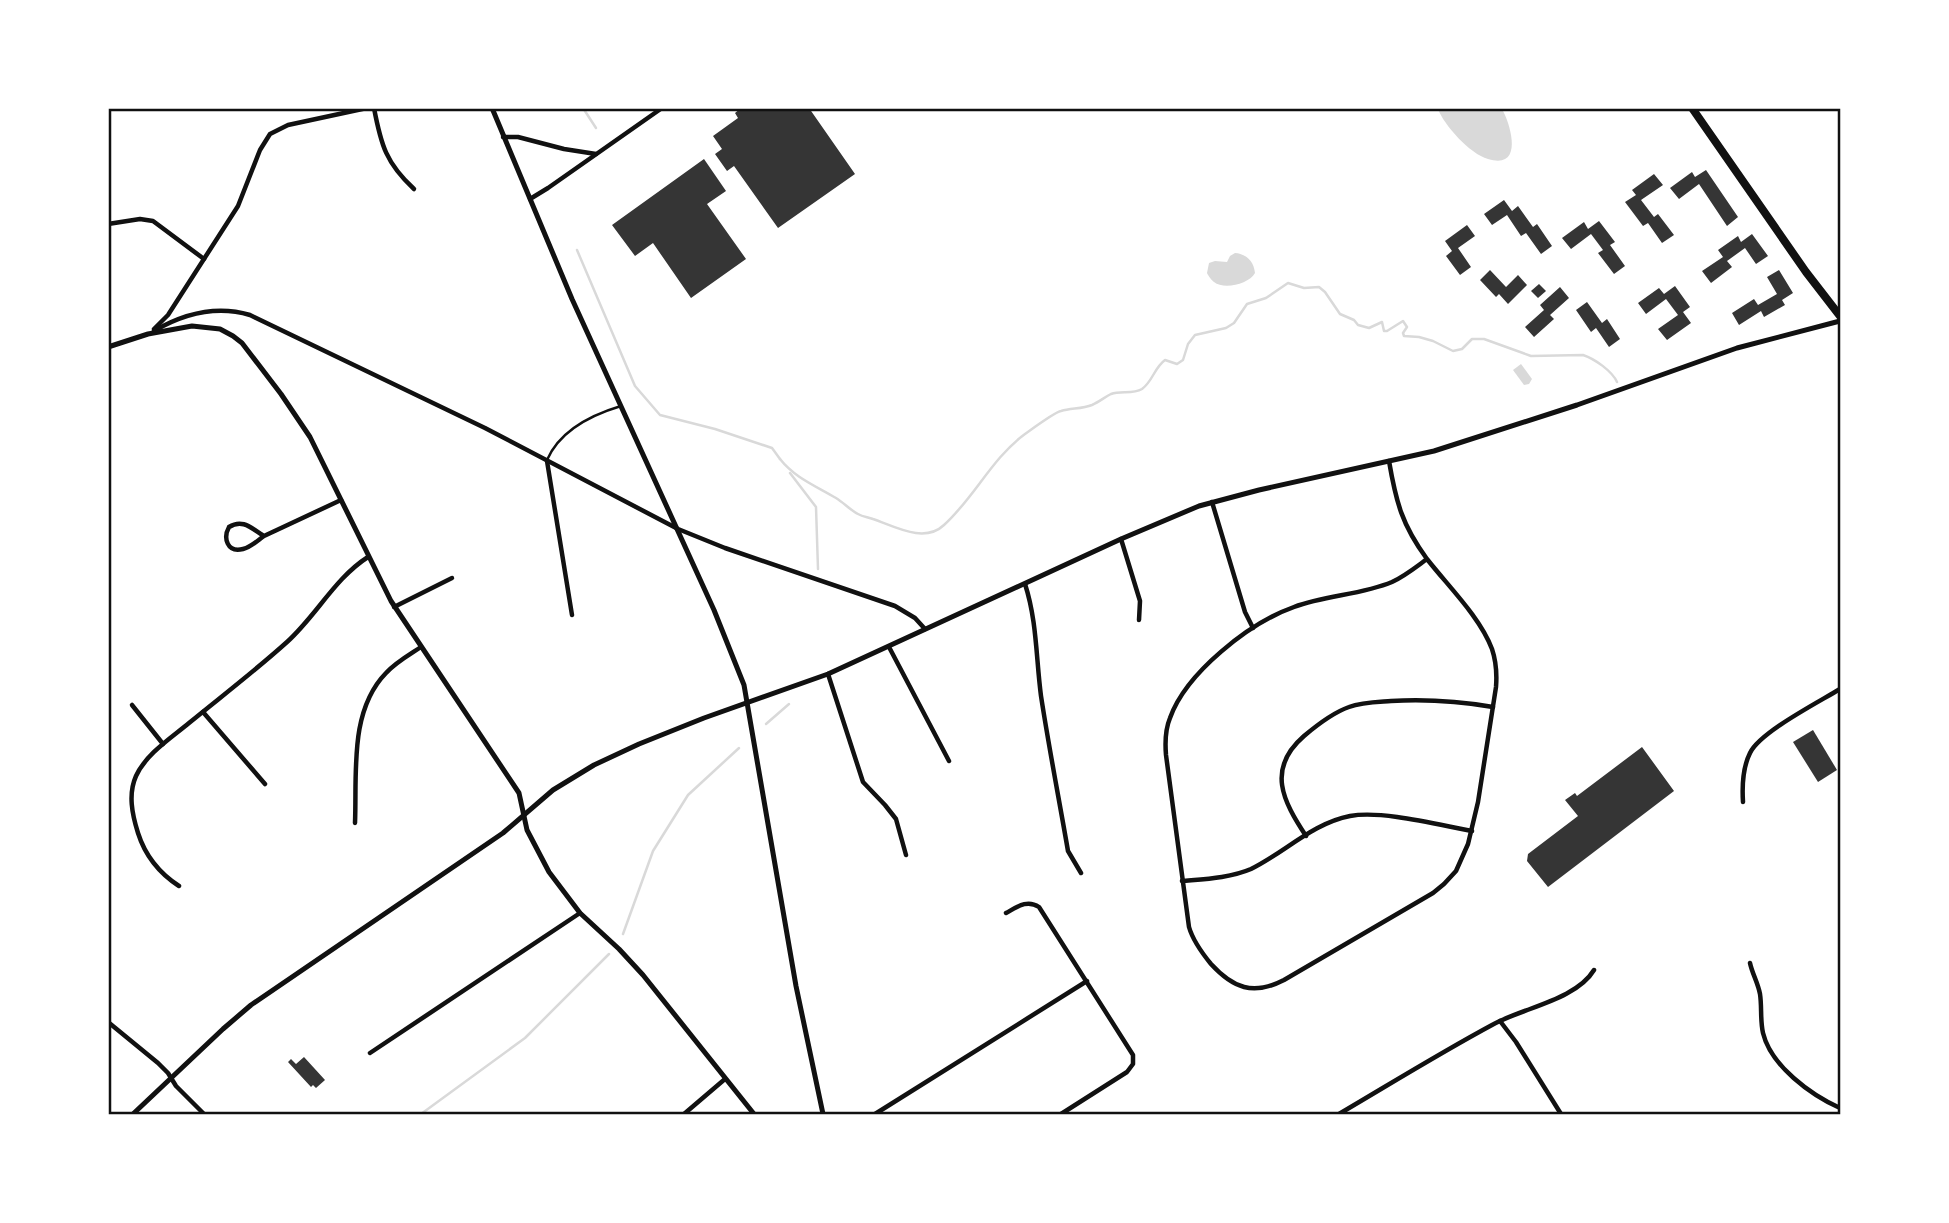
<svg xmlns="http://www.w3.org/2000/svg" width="1949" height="1223" font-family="'Archivo Narrow',sans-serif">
<rect width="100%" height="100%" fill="#fff"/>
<!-- water -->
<g fill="#d9d9d9">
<path d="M1438,109h64c9,16 22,61 -14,50 -18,-5 -44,-34 -50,-50z"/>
<path d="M1235,253c12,1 19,9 20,20 -6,11 -31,17 -41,9 -3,-2 -6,-7 -7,-9l2,-10 6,-2 12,1 3,-6z"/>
<polygon points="1521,364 1532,379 1529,384 1524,385 1513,370"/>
</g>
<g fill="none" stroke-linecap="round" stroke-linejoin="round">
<!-- stream -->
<g stroke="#d9d9d9" stroke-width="2.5">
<polyline points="583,108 596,128"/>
<polyline points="577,250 635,386 660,415 715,429 772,448 780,459"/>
<path d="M780,459c15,19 36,27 56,39 8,5 14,12 22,16 5,3 10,3 15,5 21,7 51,25 71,6 30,-27 48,-67 81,-91 7,-5 30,-22 36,-23 10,-3 21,-2 31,-6 7,-3 13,-8 19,-11 10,-4 21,1 31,-5 11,-8 12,-21 23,-29l12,4 6,-4 5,-16 7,-9 31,-7 8,-5 13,-19 19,-6 22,-15 16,5 15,-1 6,5 15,22 14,6 4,5 11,3 13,-6 2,9h3l16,-10 4,6 -4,6 1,3 15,1 14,4 20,10 9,-2 10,-10h12l47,17 52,-1c12,4 29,16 34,27"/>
<polyline points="790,473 816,507 818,569"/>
<polyline points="766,724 789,704"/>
<polyline points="623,934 653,851 688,795 739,748"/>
<polyline points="421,1114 525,1038 609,954"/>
</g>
</g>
<!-- building -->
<g fill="#353535">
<polygon points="741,108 809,108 855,174 778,228 734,166 727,171 715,154 722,149 713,136 738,118 735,113"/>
<polygon points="704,159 726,191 707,204 746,259 691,298 653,243 635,256 612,225"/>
<polygon points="1706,170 1738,217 1727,226 1699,184 1679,199 1670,188 1692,172 1695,177"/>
<polygon points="1654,174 1663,185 1641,200 1654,217 1658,214 1674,235 1662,243 1648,223 1643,226 1625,202 1636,195 1632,190"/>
<polygon points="1504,200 1512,211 1518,206 1533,227 1537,224 1552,246 1541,254 1526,233 1521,236 1507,215 1492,225 1484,214"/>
<polygon points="1599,221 1615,242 1610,245 1625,266 1614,274 1598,253 1603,250 1591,234 1571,249 1562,238 1584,222 1588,229"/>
<polygon points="1467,225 1475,236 1458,248 1471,267 1460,275 1446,256 1452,251 1445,241"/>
<polygon points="1752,234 1768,256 1756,264 1745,248 1727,261 1732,267 1711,283 1702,271 1723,257 1718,250 1738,236 1741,242"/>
<polygon points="1490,270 1506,287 1518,275 1527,285 1508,304 1499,294 1496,297 1480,280"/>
<polygon points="1779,270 1793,293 1782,300 1785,305 1764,317 1761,311 1739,325 1732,313 1754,299 1758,305 1777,294 1767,277"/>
<polygon points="1539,284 1546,291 1538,298 1531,291"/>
<polygon points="1675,286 1690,307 1683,312 1691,323 1667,340 1658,329 1678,315 1666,299 1646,314 1638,303 1659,288 1664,294"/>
<polygon points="1560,287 1569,298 1550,315 1554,319 1534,337 1525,327 1544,310 1540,305"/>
<polygon points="1587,302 1602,323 1607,319 1620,339 1609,347 1596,328 1591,332 1576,310"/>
<polygon points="1813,730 1837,770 1818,782 1793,742"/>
<polygon points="1642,747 1674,791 1548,887 1527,861 1528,854 1578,816 1565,800 1575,793 1577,796"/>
<polygon points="304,1057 325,1080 316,1088 313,1085 311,1087 288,1062 291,1059 296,1064"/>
</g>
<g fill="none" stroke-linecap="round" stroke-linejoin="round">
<!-- service -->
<path stroke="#111" stroke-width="2.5" d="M547,460c13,-30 44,-45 74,-54"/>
<!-- minor -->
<g stroke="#111" stroke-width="4.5">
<path d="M374,108c7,37 12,55 40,81"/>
<polyline points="503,137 518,137 564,149 596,154"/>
<polyline points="530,199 548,188 662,108"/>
<polyline points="108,224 140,219 153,221 204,259"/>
<polyline points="154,329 168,315 238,206 260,150 270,134 288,125 367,108"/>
<path d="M154,331c29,-17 62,-26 96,-16l235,113 193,101 47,19 170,58 20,12 10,11"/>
<polyline points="547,461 572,615"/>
<path d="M1389,461c7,41 13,64 38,98 -11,8 -22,17 -35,23 -31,13 -66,13 -98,25 -45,16 -108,66 -124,111 -5,12 -5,25 -4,37l23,172c4,14 13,26 22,37 22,24 42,32 73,16l149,-87 11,-9 12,-13 12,-27 10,-42 18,-115c1,-13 0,-26 -4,-38 -12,-32 -44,-63 -65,-90"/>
<polyline points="1212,502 1245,612 1253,628"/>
<path d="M264,536c-7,5 -13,11 -21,13 -16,4 -20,-11 -14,-22 14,-9 23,2 35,9l77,-36"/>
<polyline points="1121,539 1140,601 1139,620"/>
<path d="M1025,584c12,37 11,74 16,112 8,52 18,103 27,155l13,22"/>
<polyline points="394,607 452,578"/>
<polyline points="889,647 949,761"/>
<polyline points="828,674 863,782 885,805 896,819 906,855"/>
<polyline points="132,705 163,744"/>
<polyline points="203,712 265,784"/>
<path d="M1743,802c-1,-16 0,-35 7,-49 10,-21 69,-51 90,-64"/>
<path d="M355,823c2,-50 -6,-112 31,-150 10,-11 23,-18 35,-26"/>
<path d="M1306,836c-23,-35 -40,-67 -2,-100 13,-11 28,-23 45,-29 13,-5 28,-5 42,-6 35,-2 67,0 102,6"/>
<path d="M1182,881c22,-2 48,-3 69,-12 33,-16 62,-46 99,-53 32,-6 89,9 122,15"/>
<path d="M179,886c-20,-13 -34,-31 -41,-53 -6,-19 -10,-39 -2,-57 10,-22 35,-38 53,-53 33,-27 67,-53 98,-81 29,-26 48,-64 81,-85"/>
<path d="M1006,913c11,-6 21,-14 33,-6l94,148v9l-6,8 -66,42"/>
<path d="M1750,963c2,10 8,20 10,31 2,13 0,26 3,39 8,33 48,62 77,75"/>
<polyline points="1500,1021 1516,1042 1561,1114"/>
<polyline points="108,1022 158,1063 168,1073 176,1086 204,1114"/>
<polyline points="370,1053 580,913"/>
<polyline points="684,1114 725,1079"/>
<polyline points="875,1114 1087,981"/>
<path d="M1339,1114c51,-30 101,-61 153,-89 30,-17 84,-25 102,-55"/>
</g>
<!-- tertiary -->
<g stroke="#111" stroke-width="5">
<polyline points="492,108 572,299 714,610 744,685 796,986 823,1114"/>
<polyline points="108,347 148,334 192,326 220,329 233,336 242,343 281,394 310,437 391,601 519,793 527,830 549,872 580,913 619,949 643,975 754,1114"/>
<polyline points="133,1114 223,1029 251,1005 503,833 553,790 594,765 639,744 704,718 828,674 1121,539 1199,506 1259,490 1434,451 1577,405 1737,348 1840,321"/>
</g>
<!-- trunk -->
<polyline stroke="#111" stroke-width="8" points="1692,108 1806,272 1840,316"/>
</g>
<!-- border -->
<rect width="1949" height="1223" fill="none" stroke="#ffffff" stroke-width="220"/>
<rect x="110" y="110" width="1729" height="1003" fill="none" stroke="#111" stroke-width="2.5"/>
</svg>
